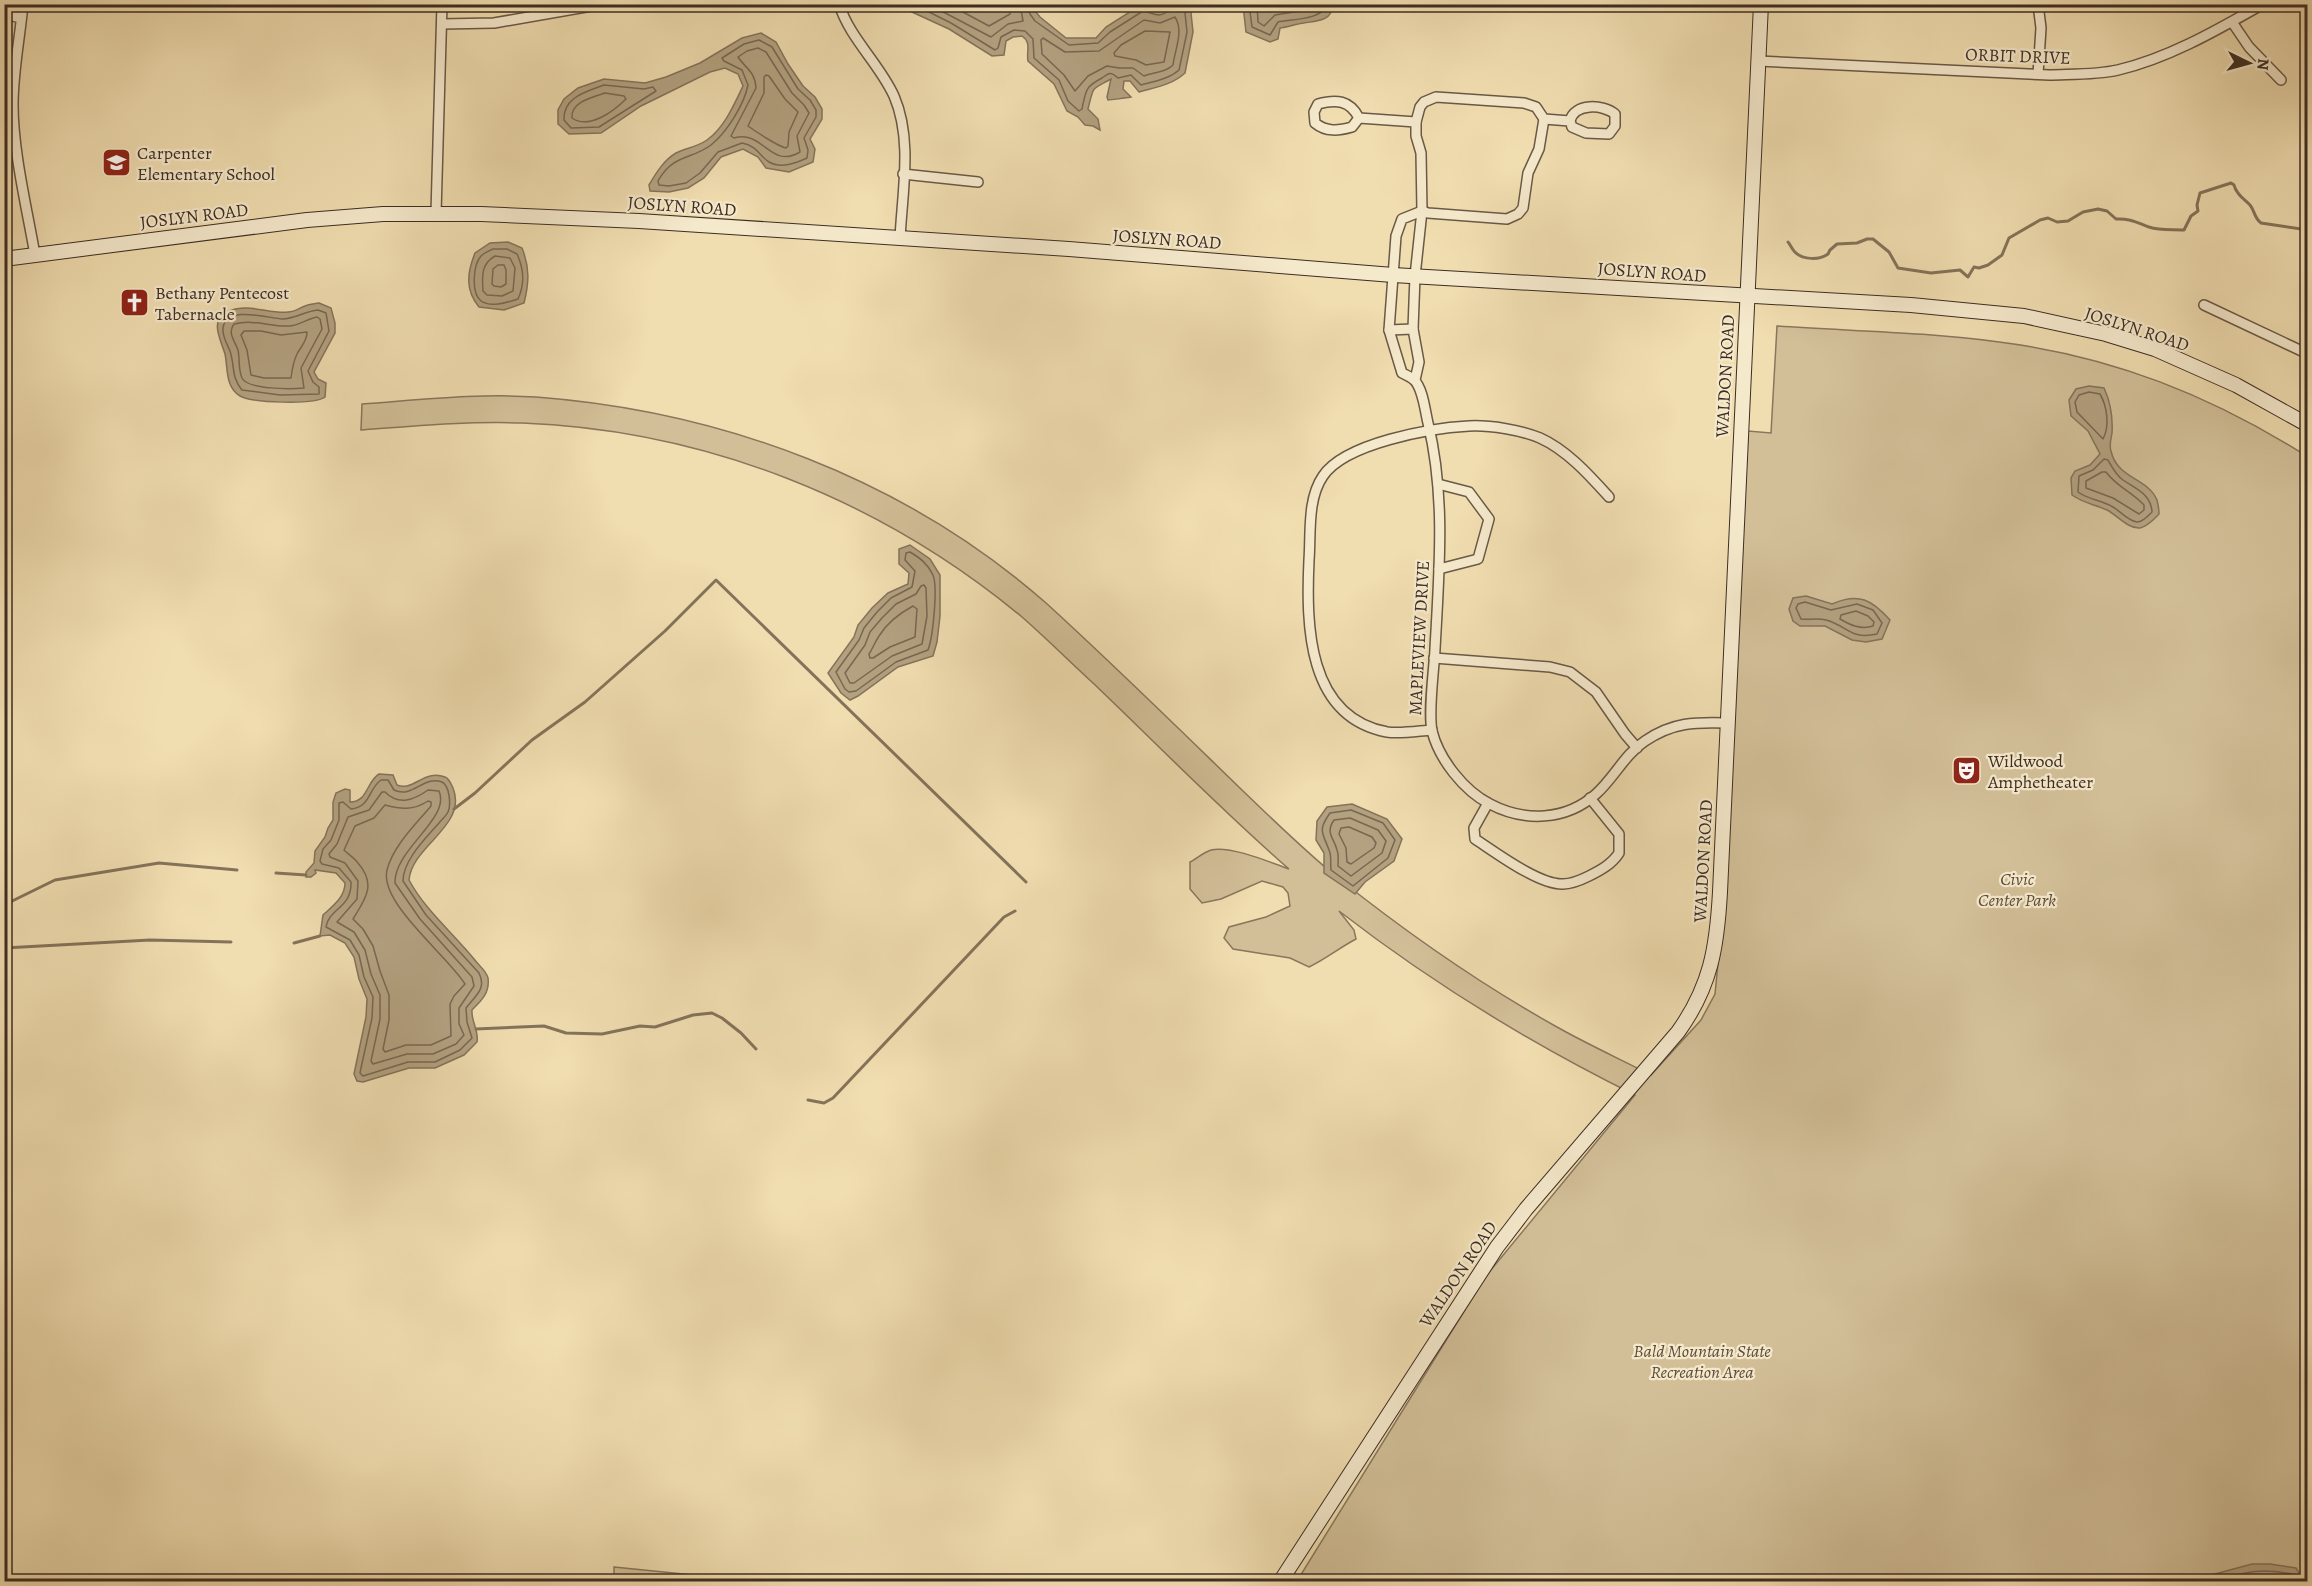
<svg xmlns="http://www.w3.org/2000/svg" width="2312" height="1586" font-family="Alegreya,serif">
<rect width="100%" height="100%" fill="#f0ddb0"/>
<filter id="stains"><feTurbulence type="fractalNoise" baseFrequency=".00333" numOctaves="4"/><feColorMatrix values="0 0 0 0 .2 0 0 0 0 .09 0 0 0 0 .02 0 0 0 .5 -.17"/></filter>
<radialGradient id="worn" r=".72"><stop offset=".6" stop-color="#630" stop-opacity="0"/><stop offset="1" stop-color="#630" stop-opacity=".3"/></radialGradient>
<!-- green -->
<g fill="#d2bf98" stroke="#88765d" stroke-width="1.5">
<path d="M1777,326c73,5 149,6 222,16 113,14 213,54 309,115l-1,1124h-1010l189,-305 149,-181c-105,-52 -203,-112 -296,-184l15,19 2,9c-17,9 -30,20 -47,28l-19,-9 -57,-9 -9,-11 5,-11 37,-10 24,-11 -2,-13 -5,-6 -21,-6 -41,18 -19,4 -12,-14v-27c6,-3 14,-10 21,-12 19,-5 61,13 78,19 -68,-59 -131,-124 -196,-186 -24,-22 -47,-45 -71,-66 -141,-117 -316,-187 -500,-194 -54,-2 -108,3 -161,7l1,-26c57,-4 116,-11 174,-7 186,14 369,82 510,206 67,61 132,125 197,188 31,30 62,60 95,87 69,55 142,106 219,149 30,17 63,32 94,48l50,-55 14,-26 10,-103 23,-460 23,2z"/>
<polygon points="614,1567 753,1581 614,1581"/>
</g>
<!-- water -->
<g fill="#b3a180" stroke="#84735a" stroke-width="1.5">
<path d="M905,5h128l2,6 5,6 26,21h30l10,-11 33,-21h11l6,4 11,-5h30l-6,8 2,19 -8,41c-13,12 -29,14 -46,19l-9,-11h-6l-1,8 8,8c-5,1 -21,3 -23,3l-1,-3 4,-18c-20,11 -17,6 -23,30l10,10 2,11 -7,-4 -8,-1 -7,-8 -11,-6 -13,-27 -26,-23c-2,-10 4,-18 -6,-25l-9,1 -7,4 -2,14 -12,1 -43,-27 -37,-17z"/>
<path d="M1243,5v-1l90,1c-1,16 -16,16 -29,18 -8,1 -16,4 -24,5l-2,11 -8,3 -24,-10z"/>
<path d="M761,33l15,9 12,22 15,22 12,11 7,12v10l-12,20 5,10 -2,13 -24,10 -23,-4 -8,-11 -15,-8 -22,8 -17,21 -16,10 -19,4 -19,-1 -1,-6c7,-12 15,-25 27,-32 10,-5 21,-6 31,-13 17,-12 27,-35 36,-54l-5,-12 -13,-6 -15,4 -69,34 -40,27 -32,1 -11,-10v-14l6,-11 14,-11 26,-9 41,4 21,-6 34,-14 42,-25z"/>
<path d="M508,242l14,6c8,20 7,35 2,55l-20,7 -25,-3c-14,-17 -12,-34 -4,-54l15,-10z"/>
<path d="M319,303l12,5 4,15v10l-21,39 4,7 8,4 -1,14c-10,8 -73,6 -85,-1 -15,-9 -12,-28 -15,-42 -4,-14 -17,-35 4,-43 20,-8 40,3 59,1 7,0 11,-4 17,-6 4,-2 9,-2 14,-3z"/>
<path d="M2089,386l15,2c7,15 9,28 8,45 -1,5 -3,13 -1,18 6,28 37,27 46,49 1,4 2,10 2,14 -5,5 -11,12 -19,14 -12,1 -23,-13 -33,-18 -13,-6 -22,-6 -35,-15l-1,-17 4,-7 15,-6 10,-11 -12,-23 -17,-15 -2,-16 7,-11z"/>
<polygon points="910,545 930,559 940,575 940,616 937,642 933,656 898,667 858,696 850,700 841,693 828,673 854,637 858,625 872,608 888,593 908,584 909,573 899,564 899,549"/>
<path d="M1806,596l26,8c27,-12 40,-4 58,16l-8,19 -16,3 -14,-2 -27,-14h-25l-7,-5 -4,-12 4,-11z"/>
<path d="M379,774l14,1 4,10c16,7 27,-16 48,-8 4,1 6,7 8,11 15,38 -41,57 -44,92 16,30 44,53 65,79 5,7 12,11 14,19 2,15 -7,23 -16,32 -1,12 7,20 5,32l-13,13 -29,13h-26l-46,14 -6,-1 -3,-7 12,-57 1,-18 -8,-20 -5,-22 -9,-14 -15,-8 -10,1 3,-21c10,-9 22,-18 22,-32l-9,-10 -21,-3 1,3 -5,4h-5v-5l8,-9 1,-12 10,-14 3,-9 5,-8v-18l3,-9 9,-4 5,1v12c18,0 16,-20 29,-28z"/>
<polygon points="1352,804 1387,819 1402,839 1394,861 1365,882 1355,894 1324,873 1324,853 1316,840 1317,821 1327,807"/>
<polygon points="2252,1564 2270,1564 2296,1568 2304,1581 2202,1581 2204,1577"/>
</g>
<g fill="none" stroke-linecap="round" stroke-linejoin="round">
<!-- shore -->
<g stroke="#786751" stroke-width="1.5">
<path d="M913,4l38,19 44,27 3,-2 3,-11 13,-7 11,1 8,8 1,19 25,22 9,21 11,10 3,-2c4,-19 3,-22 20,-31 7,-5 8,-7 16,0l13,-3 10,10c14,-4 28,-6 38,-15l8,-38 -2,-19 6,-9"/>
<polyline points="928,4 991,37 1008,24 1023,21 1020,4"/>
<polyline points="948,4 989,26 1010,14 1011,4"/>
<path d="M1027,4l3,10 5,7 34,24 29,-2 12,-11 33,-21c11,2 15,8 25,0l2,-7"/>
<path d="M1249,4l3,23 18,8 8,-13c14,-3 45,-2 49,-18"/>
<polyline points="1257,4 1258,22 1264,26 1275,15 1313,9 1320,4"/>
<path d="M1175,17c9,14 0,32 -2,48 -8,8 -19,7 -29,11l-11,-8h-14l-12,-2 -19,10 -13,15 -11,-16 -22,-21 -1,-14 2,-2 22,14 34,-1 45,-31 16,3z"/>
<polygon points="1145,31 1170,32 1164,62 1146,65 1136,60 1115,56 1114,53 1121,45"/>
<path d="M759,40l13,7 26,42 12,11 6,10v7l-12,21 4,12 -1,8c-11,5 -26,11 -38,4 -10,-6 -11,-16 -27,-19l-24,9 -18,21 -14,10 -17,3 -10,-1 -1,-4c15,-27 33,-21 53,-36 16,-13 33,-40 37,-60l-6,-15 -18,-9 -2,-3 22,-14z"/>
<path d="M758,48l8,4 26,41 12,12 5,8 -12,23 3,16c-30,18 -37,-23 -66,-14l-3,-2 25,-48c-1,-17 -11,-20 -18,-31l9,-6z"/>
<path d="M766,75l3,1 16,23 13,13 -9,20 -1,14 -2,2c-7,-1 -31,-17 -38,-22l16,-33v-16z"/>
<path d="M604,85l40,4 9,-2 3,4 -57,36 -28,1 -7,-8c-1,-23 22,-28 40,-35z"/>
<path d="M605,93l19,3 2,3c-12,12 -37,31 -54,19 -2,-16 21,-21 33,-25z"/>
<path d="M493,249h14l10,5c7,15 8,30 1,45 -10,3 -27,9 -37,2 -10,-8 -8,-36 0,-45 3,-3 8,-5 12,-7z"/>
<path d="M495,256l15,2 5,10 -2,23 -11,5 -15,-1 -4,-4c-1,-15 -2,-27 12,-35z"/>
<polygon points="498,265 504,265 506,270 506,284 501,287 494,286 492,284 493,269"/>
<path d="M318,310l8,3 3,18 -21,40 5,11 6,5v7l-39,1 -38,-5c-11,-13 -7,-24 -12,-39 -3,-7 -8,-15 -7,-23 3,-23 45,-10 59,-9 13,0 23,-8 36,-9z"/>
<path d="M317,317l3,2 2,10 -21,39 3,20c-12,1 -56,2 -62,-10 -4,-9 -2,-19 -4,-28 -3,-9 -11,-17 -4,-26 21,-5 36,3 56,2 10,-1 17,-7 27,-9z"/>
<path d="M244,331h17l20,4 26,-3c0,10 -6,14 -10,22 -4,8 -5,16 -6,24h-27l-13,-3 -4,-25 -6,-15z"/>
<path d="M2089,392l11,2c7,12 10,32 3,45l-26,-27 -2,-10 4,-7z"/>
<path d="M2104,459l4,1c4,7 8,15 15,20 13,9 28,14 29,32 -4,4 -9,10 -15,10 -9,-1 -17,-11 -24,-15 -11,-7 -24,-7 -35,-15l1,-16 14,-6z"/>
<path d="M2102,472h4c11,15 26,20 38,33v5l-5,4 -26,-16 -27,-10v-7z"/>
<path d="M910,552c10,6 18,12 23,23 5,12 0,62 -5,75l-32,12 -40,29 -7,1 -4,-3 -9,-17 23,-32 5,-12 13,-16 14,-14 21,-11 3,-16 -10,-11 1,-7z"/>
<polygon points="921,586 924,585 926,588 927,616 922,644 892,656 854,683 850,683 845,673 865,645 870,632 882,618 896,604 916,594"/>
<path d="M1805,602l26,8 26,-6 16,6 9,13 -5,11c-27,6 -29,-8 -51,-14 -8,-2 -17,0 -25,-1l-5,-11 2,-4z"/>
<path d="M913,606l4,3 -2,28 -25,10 -17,11h-3l-1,-4c4,-6 6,-12 10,-18 8,-13 21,-23 34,-30z"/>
<path d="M1856,611l12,5 6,6 -1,4c-12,4 -23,-1 -33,-7l1,-4z"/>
<path d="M381,780h7l6,10c19,9 29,-15 48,-8 8,4 9,23 6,30 -2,4 -7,8 -9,11 -13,15 -36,37 -36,58l23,34 53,58c8,16 -4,23 -13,35l1,14 5,16 -12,12 -25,12h-27l-45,14 -3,-3 1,-5 11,-50 1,-21 -9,-20 -5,-22 -9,-15 -24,-13c3,-19 26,-19 25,-45l-12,-14 -17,-4 -2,-3 3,-12 8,-9 8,-20v-17l4,-1 8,7c20,-2 17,-20 30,-29z"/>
<path d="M428,790l11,1c12,28 -45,58 -44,92l25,36 52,58 2,9 -15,22v16l5,11 -8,9 -23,10h-26l-34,10 -2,-3 9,-42v-24l-9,-21 -6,-24 -11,-18 -17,-10 20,-23 1,-18 -13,-18 -15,-6 -1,-3 8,-10 11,-27 21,-7 13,-18h3c14,14 29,8 43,-2z"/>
<path d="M428,801l3,1v4c-15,18 -38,40 -44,64 -8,33 61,86 78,114l-11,12 -4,8 1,32 -20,9h-25l-21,7 -2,-3 6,-29v-25l-9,-24 -7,-25 -10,-17 -10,-10c12,-20 24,-34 5,-56 -4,-5 -10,-9 -14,-13l11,-24 19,-8 11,-13c15,4 28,6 43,-4z"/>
<path d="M1351,810l32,13 12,17 -7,18 -35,28 -22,-16c-1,-6 1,-14 -2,-20 -6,-17 -12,-19 1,-37z"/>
<path d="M1350,818l28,12 8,11 -4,12 -31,23 -13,-10c0,-5 1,-11 -1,-16 -3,-12 -12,-17 -3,-30z"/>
<polygon points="1349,827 1372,837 1376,843 1374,848 1351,864 1347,862 1346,848 1339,834 1341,828"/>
<path d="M2209,1582c35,-9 47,-15 83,-8l7,8"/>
</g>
<!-- stream -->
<g stroke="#84735a" stroke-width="3">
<path d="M1788,242c2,2 5,9 8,11 7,7 24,7 32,1l2,-4 7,-6 20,-1 10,-4h6l16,13 9,16 33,5 29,-3 8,7 6,-10 5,1 9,-3 14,-10 7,-17 31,-18 8,-2 9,4 11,-1 15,-9 15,-3 9,2 9,8c13,-1 22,4 33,8 12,4 24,2 35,3l7,-14 7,-5 -1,-6 3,-12 31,-10 3,2c2,9 10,14 16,20 5,6 4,13 11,18l47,7"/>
<polyline points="454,809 475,793 532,740 585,702 665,631 716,580 1026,882"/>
<polyline points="276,873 306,875"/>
<polyline points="4,905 55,880 159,863 237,870"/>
<polyline points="294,943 320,936"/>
<polyline points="4,948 150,940 231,942"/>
<polyline points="476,1029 544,1026 566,1033 602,1034 640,1026 655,1027 693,1015 712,1013 722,1018 741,1033 756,1049"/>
<polyline points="808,1100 824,1103 833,1098 1004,917 1015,911"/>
</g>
<defs>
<g id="street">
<path d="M23,4c-3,34 -10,67 -10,101 0,46 14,104 22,150"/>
<path d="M839,4c11,35 40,59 55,92 19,44 8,97 6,143"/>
<polyline points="2038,4 2041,28 2038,74"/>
<polyline points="4,14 21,18"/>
<polyline points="2232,22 2249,47 2281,80"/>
<polyline points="442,24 494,23 603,4"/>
<path d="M1758,61l291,14c22,-1 47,0 69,-5 51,-12 99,-40 145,-66"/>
<path d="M1359,118l-7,9c-14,4 -26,5 -37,-4l-1,-11 4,-8c18,-5 32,-4 41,14l57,4"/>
<polyline points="903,174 978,182"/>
<path d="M1422,211l-20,8 -6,17 -7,94 13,43c4,2 9,4 12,7 9,8 11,31 14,43 18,74 11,150 7,226 -1,22 -7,62 -3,82 7,28 32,60 58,73 34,18 76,17 106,-10 18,-16 29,-40 49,-53 28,-19 50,-19 82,-18"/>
<polyline points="1422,211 1428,213 1507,219 1518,214 1523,208 1528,173 1539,149 1544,119"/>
<polyline points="436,213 442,4"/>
<polyline points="2204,305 2308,354"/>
<polyline points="1389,330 1413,329"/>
<path d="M1415,380l4,-18 -6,-33 2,-53 7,-65 -1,-58 -5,-17v-14l4,-15 4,-5 12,-5 88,6 12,4 8,12 26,2 2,6 14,6 23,1 6,-8v-12c-12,-10 -41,-11 -45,7"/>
<polyline points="1438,484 1469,492 1489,519 1478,559 1439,569"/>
<polyline points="1434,658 1550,667 1570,672 1596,692 1625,734 1637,748"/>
<path d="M1432,730c-14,1 -32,4 -45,2 -80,-15 -81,-107 -78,-172 2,-26 -2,-61 14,-84 22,-33 108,-48 146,-50 21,-1 52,4 71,12 27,12 50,38 69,59"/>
<path d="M1488,803l-14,25 1,11c20,13 64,46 88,45 9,0 18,-4 26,-8 12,-6 23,-12 30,-23v-19l-29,-36"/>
</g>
<g id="secondary">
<polyline points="4,259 307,220 383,214 481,214 639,221 1069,249 1393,275 1911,305 2024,316 2106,334 2155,349 2236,385 2308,425"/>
<path d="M1280,1582l217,-335 29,-38 152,-177c33,-46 39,-85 42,-140l41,-888"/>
</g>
</defs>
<!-- street casing -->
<use href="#street" stroke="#6a5946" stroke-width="12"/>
<!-- secondary casing -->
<use href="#secondary" stroke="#3d2d22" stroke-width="16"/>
<!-- street -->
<use href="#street" stroke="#f5e9cc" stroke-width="9"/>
<!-- secondary -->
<use href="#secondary" stroke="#f5e9cc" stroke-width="14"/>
</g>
<!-- icons -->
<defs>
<symbol id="school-square" viewBox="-11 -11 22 22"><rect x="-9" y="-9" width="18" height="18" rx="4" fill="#8f2418" stroke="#f5e9cc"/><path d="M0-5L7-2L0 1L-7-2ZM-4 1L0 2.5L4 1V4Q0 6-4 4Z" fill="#fff"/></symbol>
<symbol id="church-square" viewBox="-11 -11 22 22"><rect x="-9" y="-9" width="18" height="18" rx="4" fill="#8f2418" stroke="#f5e9cc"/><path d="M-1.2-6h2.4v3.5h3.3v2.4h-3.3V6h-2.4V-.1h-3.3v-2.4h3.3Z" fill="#fff"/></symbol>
<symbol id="theatre-square" viewBox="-11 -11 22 22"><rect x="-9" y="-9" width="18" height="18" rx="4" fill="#8f2418" stroke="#f5e9cc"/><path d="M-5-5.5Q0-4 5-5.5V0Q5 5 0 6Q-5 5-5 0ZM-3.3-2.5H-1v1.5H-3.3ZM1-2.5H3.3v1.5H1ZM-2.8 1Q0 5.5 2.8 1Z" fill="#fff"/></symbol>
</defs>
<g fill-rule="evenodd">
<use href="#school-square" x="100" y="146" width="33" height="33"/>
<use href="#church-square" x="118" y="286" width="33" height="33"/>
<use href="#theatre-square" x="1950" y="754" width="33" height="33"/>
</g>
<g text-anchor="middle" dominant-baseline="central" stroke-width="4.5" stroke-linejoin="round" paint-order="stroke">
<!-- street labels -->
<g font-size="18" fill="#3d2d22" stroke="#f5e9cc">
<text transform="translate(2018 56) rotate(2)">ORBIT DRIVE</text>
<text transform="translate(682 206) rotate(4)">JOSLYN ROAD</text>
<text transform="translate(194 216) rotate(-7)">JOSLYN ROAD</text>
<text transform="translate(1167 239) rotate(4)">JOSLYN ROAD</text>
<text transform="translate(1652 272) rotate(4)">JOSLYN ROAD</text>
<text transform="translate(2137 329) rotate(18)">JOSLYN ROAD</text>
<text transform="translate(1725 376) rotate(-87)">WALDON ROAD</text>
<text transform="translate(1419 638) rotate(-87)">MAPLEVIEW DRIVE</text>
<text transform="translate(1703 861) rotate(-87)">WALDON ROAD</text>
<text transform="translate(1458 1274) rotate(-56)">WALDON ROAD</text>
</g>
<!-- poi labels -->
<g font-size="18" fill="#3d2d22" stroke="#f5e9cc" text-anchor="start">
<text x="137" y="153">Carpenter<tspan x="137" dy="21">Elementary School</tspan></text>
<text x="155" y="293">Bethany Pentecost<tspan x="155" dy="21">Tabernacle</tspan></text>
<text x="1988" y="761">Wildwood<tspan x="1988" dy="21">Amphetheater</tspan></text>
</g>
<!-- park labels -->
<g font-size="18" font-style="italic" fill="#5b4a3a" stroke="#f5e9cc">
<text x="2017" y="879">Civic<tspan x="2017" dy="21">Center Park</tspan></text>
<text x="1702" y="1351">Bald Mountain State<tspan x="1702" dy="21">Recreation Area</tspan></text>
</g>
</g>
<!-- margin -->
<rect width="2312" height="1586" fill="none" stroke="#f0ddb0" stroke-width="24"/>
<rect x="6" y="6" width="2300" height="1574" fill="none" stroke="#3d2d22" stroke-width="3"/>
<rect x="12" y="12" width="2288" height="1562" fill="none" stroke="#3d2d22" stroke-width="1.5"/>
<!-- north arrow -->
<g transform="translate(2249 63) rotate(95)" stroke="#f5e9cc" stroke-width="4.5" paint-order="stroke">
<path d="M0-4.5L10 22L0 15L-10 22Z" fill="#3d2d22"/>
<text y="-9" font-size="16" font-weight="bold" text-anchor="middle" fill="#3d2d22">N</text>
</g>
<rect width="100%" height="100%" filter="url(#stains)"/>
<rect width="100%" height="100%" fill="url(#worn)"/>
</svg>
